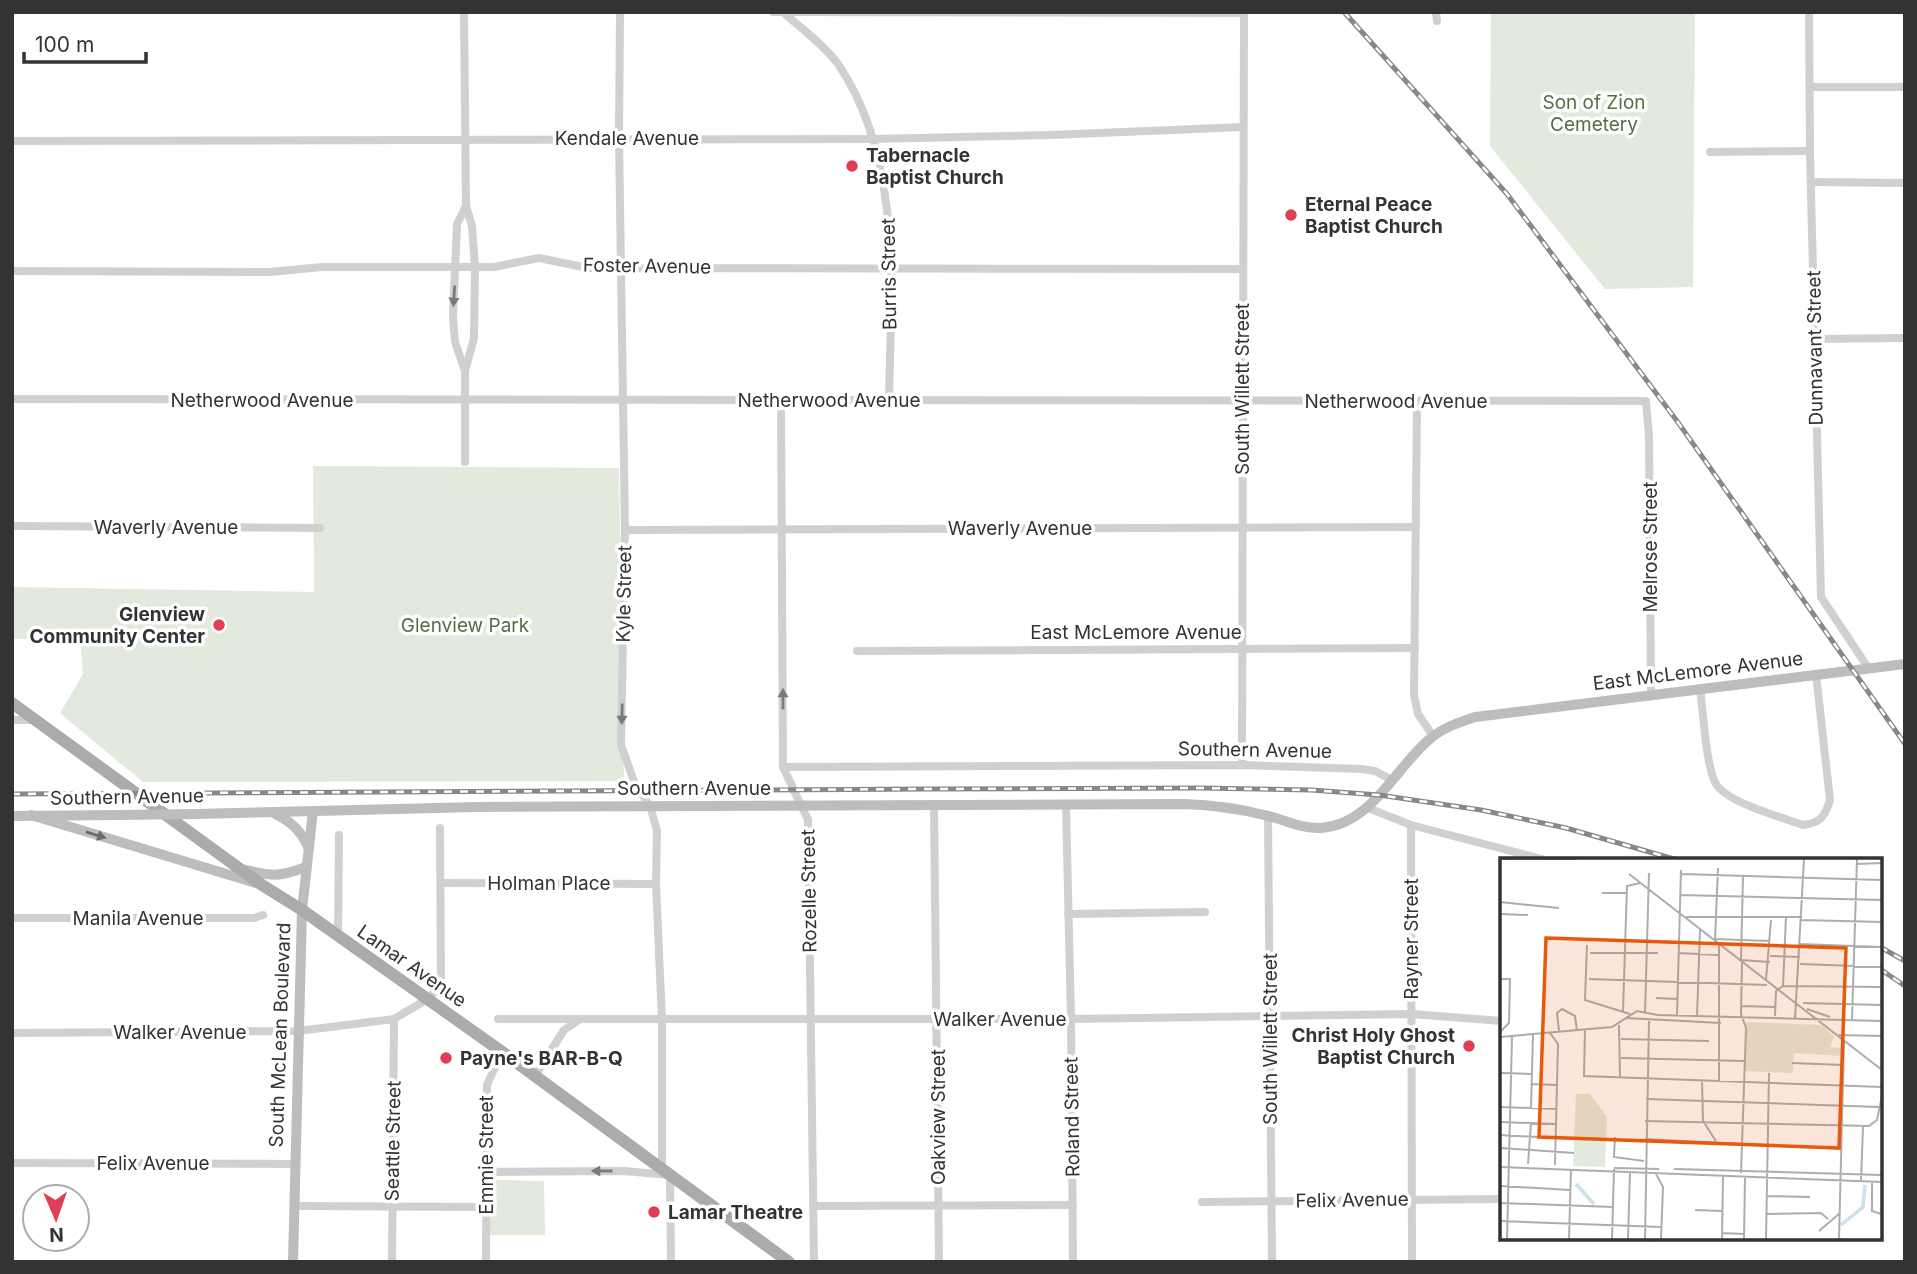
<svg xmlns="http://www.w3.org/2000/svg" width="1917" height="1274" font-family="Inter,sans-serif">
<rect width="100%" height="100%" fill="#fff"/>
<!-- green -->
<g fill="#e3e9dc">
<polygon points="1491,12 1695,12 1693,287 1605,289 1490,146"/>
<polygon points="313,466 619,468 624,781 143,782 60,713 83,674 80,638 12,639 12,587 314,592"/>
<polygon points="490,1180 544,1181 545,1235 490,1235"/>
</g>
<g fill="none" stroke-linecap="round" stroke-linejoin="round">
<!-- minor -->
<g stroke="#d0d0d0" stroke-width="8">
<polyline points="464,12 466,206 472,226 475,267 474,338 465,371 465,462"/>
<polyline points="620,12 619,138 625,530 621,745 635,784 650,806 657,830 656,884 662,1020 662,1169"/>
<polyline points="773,12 1244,13"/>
<polyline points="1436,12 1437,21"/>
<polyline points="1809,12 1810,151 1821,597 1869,669"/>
<path d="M784,13c18,16 40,32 54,51 65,95 53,227 51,336"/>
<polyline points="1810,87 1905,87"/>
<polyline points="12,141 872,139 1052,135 1242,127"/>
<polyline points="1710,152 1810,151"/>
<polyline points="1811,182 1905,183"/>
<polyline points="12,271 270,272 322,267 494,267 539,258 588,268 1242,269"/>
<polyline points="1815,339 1905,338"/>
<polyline points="465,371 455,342 453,316 457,224 466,206"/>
<polyline points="12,399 1646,401 1649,436 1651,693"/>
<polyline points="781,400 783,767 808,820 814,1262"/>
<polyline points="1417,401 1414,695 1418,714 1433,736"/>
<polyline points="12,526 320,528"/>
<polyline points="625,530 1414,527"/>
<polyline points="857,651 1415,648"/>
<path d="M1700,688c3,21 6,80 16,96 12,19 65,33 87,41 18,-2 22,-9 27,-25l-14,-126"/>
<polyline points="12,720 34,720"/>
<polyline points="1242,765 1244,12"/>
<polyline points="783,767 1242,765 1362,769 1375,771 1392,780"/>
<polyline points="934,804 939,1262"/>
<polyline points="1066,805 1071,1019 1073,1262"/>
<polyline points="1368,808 1411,825 1542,859"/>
<polyline points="1268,816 1272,1262"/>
<polyline points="1411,825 1412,1262"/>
<polyline points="441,883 656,884"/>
<polyline points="1068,914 1205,912"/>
<polyline points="12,918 254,918 263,915"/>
<polyline points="338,937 339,835"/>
<polyline points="498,1019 1071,1019 1412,1014 1502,1021"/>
<polyline points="12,1033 298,1031 394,1019 426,1000 441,986 440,828"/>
<polyline points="535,1076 564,1030 579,1020"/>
<polyline points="12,1163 294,1164"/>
<polyline points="486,1172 624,1171 670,1175 671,1262"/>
<polyline points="1202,1202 1502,1199"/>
<polyline points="294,1206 485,1207"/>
<polyline points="813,1206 1073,1205"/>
<polyline points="1654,1238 1654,1237"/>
<polyline points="392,1262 394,1019"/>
<polyline points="486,1262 487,1085 494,1069 505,1054"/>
</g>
<!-- secondary -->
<g stroke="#bdbdbd" stroke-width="10">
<path d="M274,813c17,9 26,16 34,34"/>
<path d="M197,814l280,-7 707,-3c28,1 53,4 80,11 20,4 36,14 57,13 52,-4 74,-61 110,-90 13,-11 29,-16 44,-21l430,-53"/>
<polyline points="31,815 256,883"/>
<polyline points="12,816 119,815"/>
<path d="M241,869c31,7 36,9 65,-2"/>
<polyline points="293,1262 302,910 313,811"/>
</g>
<!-- primary -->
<polyline stroke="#ababab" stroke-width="12" points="12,703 262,885 302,910 505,1054 789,1262"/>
<defs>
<g id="rail">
<polyline points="1344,12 1507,194 1677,421 1905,744"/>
<polyline points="12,794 929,789 1199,788 1311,790 1379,795 1481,810 1566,828 1674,859"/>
<polyline points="1880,947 1905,961"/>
<polyline points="1880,969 1905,986"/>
</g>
</defs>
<!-- rail casing -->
<use href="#rail" stroke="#888" stroke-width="5"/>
<!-- rail -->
<use href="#rail" stroke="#fff" stroke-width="2.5" stroke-dasharray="8" stroke-linecap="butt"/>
<!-- secondary-bridge -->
<polyline stroke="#bdbdbd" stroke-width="10" points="119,815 197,814"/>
</g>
<!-- one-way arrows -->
<defs><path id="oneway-solid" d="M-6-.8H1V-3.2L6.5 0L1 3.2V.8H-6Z" transform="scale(1.75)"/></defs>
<g fill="#7a7a7a">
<use href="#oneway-solid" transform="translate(454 296) rotate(94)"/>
<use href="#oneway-solid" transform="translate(783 699) rotate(-90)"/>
<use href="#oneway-solid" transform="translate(622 714) rotate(91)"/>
<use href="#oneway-solid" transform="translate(602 1171) rotate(180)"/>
</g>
<use fill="#6a6a6a" href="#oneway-solid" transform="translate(96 835) rotate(17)"/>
<!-- markers -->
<g fill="#e03f53" stroke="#fff" stroke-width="2.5">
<circle cx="852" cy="166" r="7"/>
<circle cx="1291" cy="215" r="7"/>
<circle cx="219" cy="625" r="7"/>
<circle cx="1469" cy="1046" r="7"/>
<circle cx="446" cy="1058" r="7"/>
<circle cx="654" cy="1212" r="7"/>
</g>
<g text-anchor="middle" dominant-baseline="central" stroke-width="7" stroke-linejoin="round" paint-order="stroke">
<!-- park labels -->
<g font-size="19" fill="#586e41" stroke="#fff">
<text x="1594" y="102">Son of Zion<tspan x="1594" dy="22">Cemetery</tspan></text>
<text x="465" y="625">Glenview Park</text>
</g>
<!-- street labels -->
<g font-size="19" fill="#333" stroke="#fff">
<text x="627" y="138">Kendale Avenue</text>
<text transform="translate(647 266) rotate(1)">Foster Avenue</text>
<text transform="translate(889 274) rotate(-91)">Burris Street</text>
<text transform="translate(1815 348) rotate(-91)">Dunnavant Street</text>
<text transform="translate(1242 389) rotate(-90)">South Willett Street</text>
<text x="262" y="400">Netherwood Avenue</text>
<text x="829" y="400">Netherwood Avenue</text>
<text x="1396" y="401">Netherwood Avenue</text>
<text x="166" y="527">Waverly Avenue</text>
<text x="1020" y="528">Waverly Avenue</text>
<text transform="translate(1650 547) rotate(-90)">Melrose Street</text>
<text transform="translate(624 594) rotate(-89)">Kyle Street</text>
<text x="1136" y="632">East McLemore Avenue</text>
<text transform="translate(1698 671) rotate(-7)">East McLemore Avenue</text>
<text transform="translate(1255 750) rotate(1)">Southern Avenue</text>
<text x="694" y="788">Southern Avenue</text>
<text transform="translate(127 797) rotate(-1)">Southern Avenue</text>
<text x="549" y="883">Holman Place</text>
<text transform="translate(809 891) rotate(-91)">Rozelle Street</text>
<text x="138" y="918">Manila Avenue</text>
<text transform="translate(1411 939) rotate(-90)">Rayner Street</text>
<text transform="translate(412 966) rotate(35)">Lamar Avenue</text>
<text x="1000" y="1019">Walker Avenue</text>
<text x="180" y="1032">Walker Avenue</text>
<text transform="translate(280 1035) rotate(-88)">South McLean Boulevard</text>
<text transform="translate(1270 1039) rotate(-90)">South Willett Street</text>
<text transform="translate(938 1117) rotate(-90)">Oakview Street</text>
<text transform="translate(1072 1117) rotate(-91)">Roland Street</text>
<text transform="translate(393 1141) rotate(-89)">Seattle Street</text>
<text transform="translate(486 1155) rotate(-90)">Emmie Street</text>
<text x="153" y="1163">Felix Avenue</text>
<text transform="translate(1352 1200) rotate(-1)">Felix Avenue</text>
</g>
<!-- poi labels -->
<g font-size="19" font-weight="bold" fill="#333" stroke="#fff" text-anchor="start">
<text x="866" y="155">Tabernacle<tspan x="866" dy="22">Baptist Church</tspan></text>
<text x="1305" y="204">Eternal Peace<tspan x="1305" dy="22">Baptist Church</tspan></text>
<text x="205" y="614" text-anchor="end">Glenview<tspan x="205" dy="22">Community Center</tspan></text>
<text x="1455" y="1035" text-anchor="end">Christ Holy Ghost<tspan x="1455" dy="22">Baptist Church</tspan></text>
<text x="460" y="1058">Payne's BAR-B-Q</text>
<text x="668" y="1212">Lamar Theatre</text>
</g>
</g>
<!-- overview -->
<g transform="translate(1500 858)">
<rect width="382" height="382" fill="#fff"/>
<path d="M246,164l75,3 13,11 -4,11 12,1 -1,8 -47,-3 -1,20 -48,-2zM76,236h14l17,23 -2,50 -32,-1z" fill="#e3e9dc"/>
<path fill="none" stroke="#cde1eb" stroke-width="3.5" d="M76,326l18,20M341,367l22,-18 2,-22"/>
<path fill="none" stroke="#adadad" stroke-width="2" d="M0,1h77M357,6l25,-1M129,16l253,196M181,16l201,6M243,18l-2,84 29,2M102,35h25M180,37l202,5M0,44l59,6M0,56l28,1M186,59h116M301,62l81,2M215,81l55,2M215,82l3,-72M219,86v137M300,86l82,3M87,87l-2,55 45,14M90,95h68M178,95l41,2M270,98l30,1M300,106l82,3M0,121h10l-1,44 -9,9M89,121l178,6M266,122l5,-60M283,128l3,-70M156,140l21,1M303,145l79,2M241,148l34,1M307,151l23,8M123,153l4,-125 13,-3M145,155l4,-140M177,157l4,-145M275,158l1,-25 7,-5 99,1M197,159l3,-88M126,160l95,5M295,161l9,-160M352,162l5,-161M119,167l1,52M85,172l-1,46 298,11M59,173l-2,-18 5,-4 13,7 2,15M50,175l8,11 -3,121M339,177l43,1M0,179l112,-10 25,-16 21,4 224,6M121,181l88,2M121,200l123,3M292,205l51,2M1,215l31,1M202,222l1,41 13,20M31,226l26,1M146,241l233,8M0,249l57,2M31,250l2,-73M145,263l224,5 8,-6 5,-24M0,264l56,2M0,277l56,3M115,279l-1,20 30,4M145,281l196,10M0,290l74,5M28,306l3,-41M0,309l382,15M114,310l45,1M174,311l208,6M241,315l5,-145 -5,-14 1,-52M156,316l7,13 -2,52M361,323l2,-55M372,324v29l9,3M0,328l70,4M267,338l43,1M0,345l113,4M195,352l27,1M266,356l55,-1 7,6M0,363l161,6M319,373l21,-18M222,375l22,1M7,381l5,-202M69,381l2,-70M112,381l2,-70M128,381l2,-67M145,381l4,-218M222,381l1,-63M244,381l1,-62M266,381l3,-166M343,381h-4l5,-198"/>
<path fill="#e8590c" fill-opacity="0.15" stroke="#e8590c" stroke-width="3.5" d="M46,80l300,10 -7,200 -300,-11z"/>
<rect width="382" height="382" fill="none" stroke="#333" stroke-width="3.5"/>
</g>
<!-- border -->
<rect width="1917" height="1274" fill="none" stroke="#333333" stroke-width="28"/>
<!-- north arrow -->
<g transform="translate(56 1218) rotate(178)"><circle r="33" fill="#ffffff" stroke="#adadad" stroke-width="2"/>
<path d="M0-5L12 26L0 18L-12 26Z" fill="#e03f53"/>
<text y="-10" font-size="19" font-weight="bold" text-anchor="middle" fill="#333333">N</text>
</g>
<!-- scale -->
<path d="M24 52v10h122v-10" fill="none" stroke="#333333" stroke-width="3.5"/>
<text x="35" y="52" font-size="21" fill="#333333" stroke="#ffffff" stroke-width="5" paint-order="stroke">100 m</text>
</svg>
